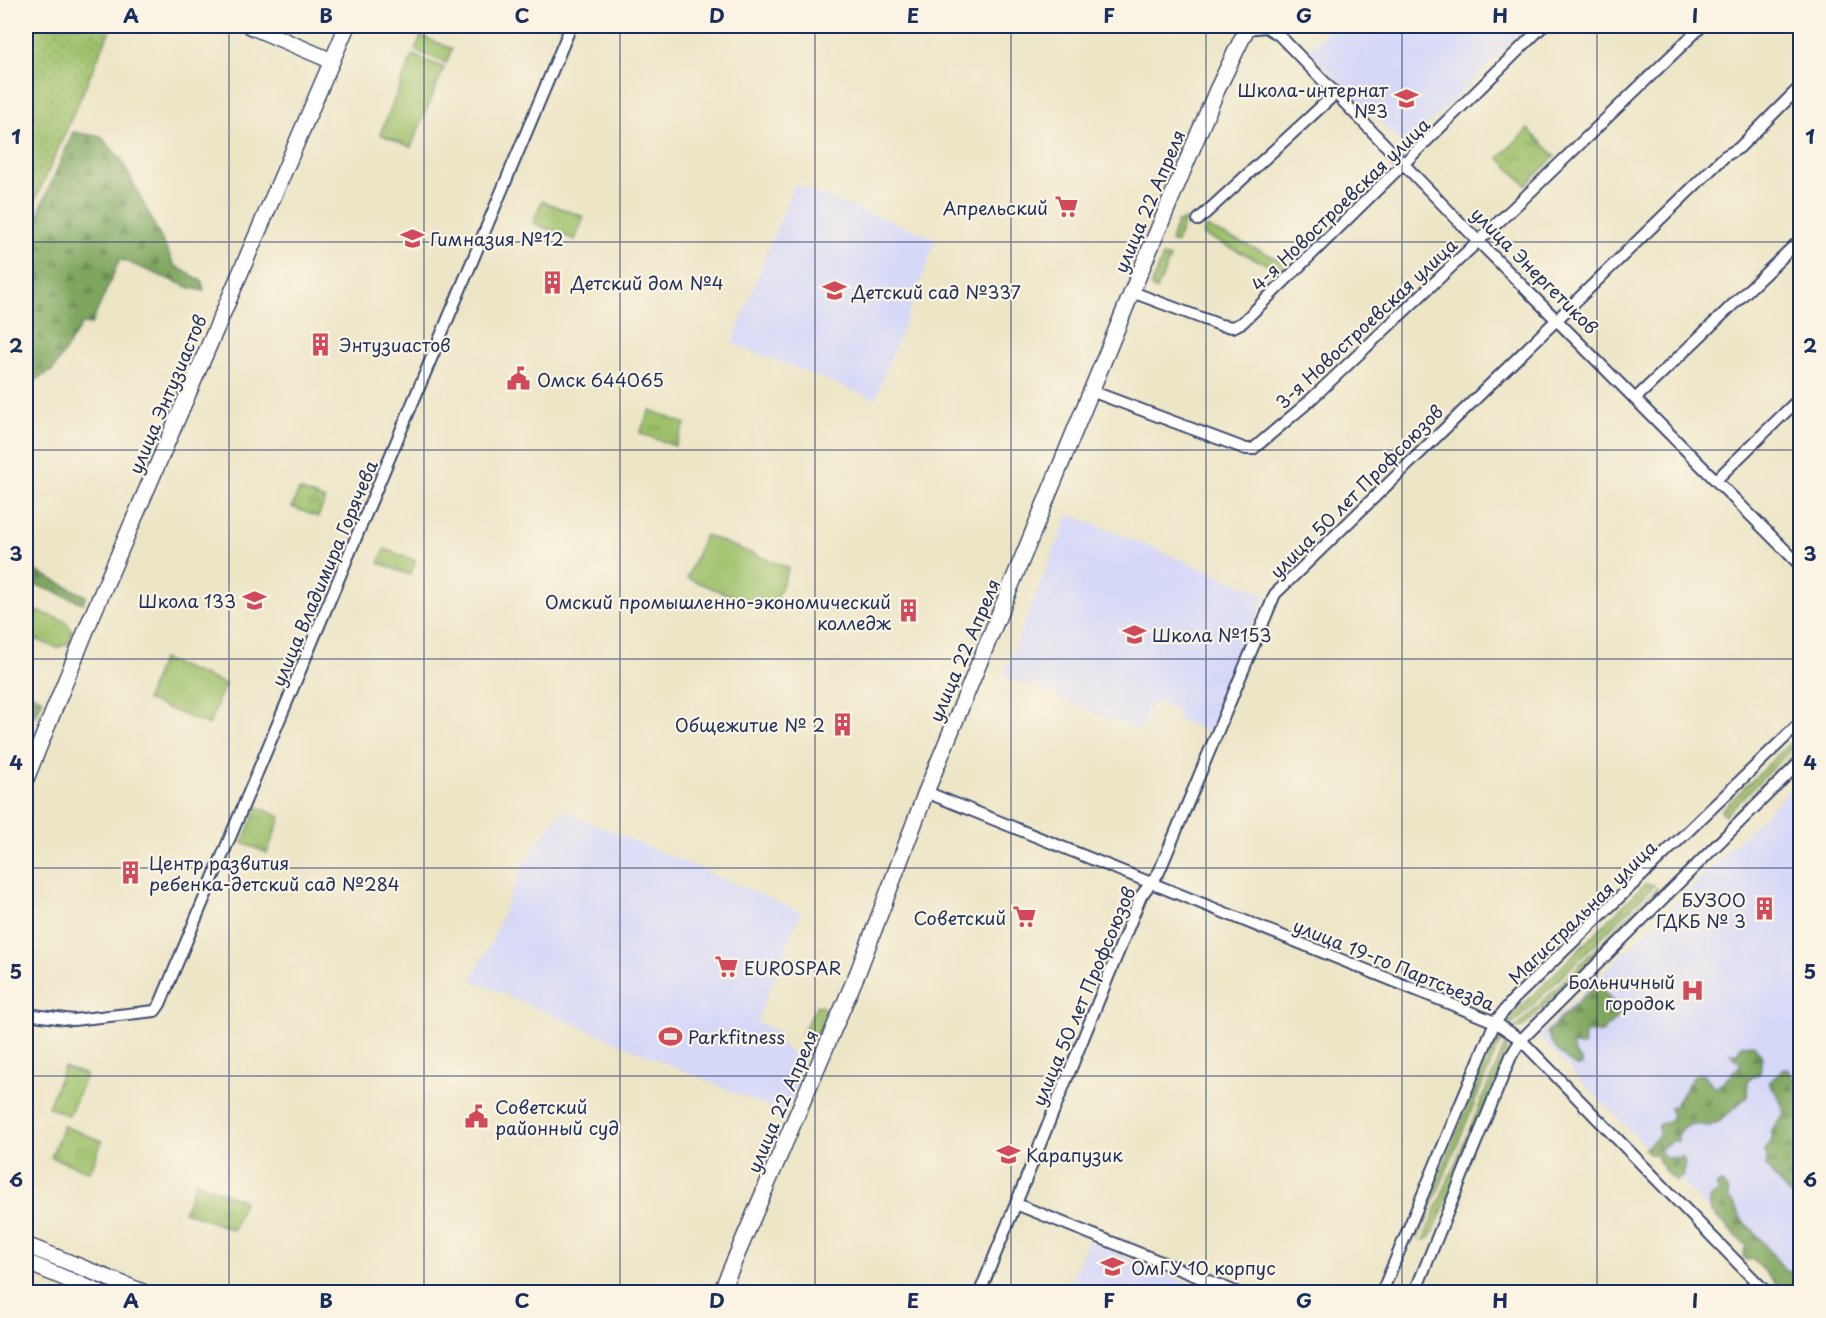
<svg xmlns="http://www.w3.org/2000/svg" width="1826" height="1318" font-family="'Playpen Sans',sans-serif">
<defs>
<pattern id="forest-firs" width="22" height="20" patternUnits="userSpaceOnUse" patternTransform="scale(1.5)"><rect width="22" height="20" fill="#7ea65d"/><path d="M5 1l3.5 6h-7zM16 11l3.5 6h-7z" fill="#668850"/></pattern>
<pattern id="park-tufts" width="24" height="20" patternUnits="userSpaceOnUse" patternTransform="scale(1.5)"><rect width="24" height="20" fill="#9dc069"/><path d="M3 7l-1-3M5 7V3M7 7l1-3M15 17l-1-3M17 17v-4M19 17l1-3" fill="none" stroke="#7f9c5a"/></pattern>
<pattern id="garden-dots" width="8" height="8" patternUnits="userSpaceOnUse" patternTransform="scale(1.5)"><rect width="8" height="8" fill="#9dc069"/><path d="M2 2h.1M6 6h.1" fill="none" stroke="#7f9c5a" stroke-width="1.8" stroke-linecap="round"/></pattern>
</defs>
<rect width="100%" height="100%" fill="#fcf5e5"/>
<filter id="ink" filterUnits="userSpaceOnUse"><feTurbulence type="fractalNoise" baseFrequency=".0167" numOctaves="2"/><feDisplacementMap in="SourceGraphic" scale="12" xChannelSelector="R" yChannelSelector="G"/><feConvolveMatrix kernelMatrix="1 2 1 2 8 2 1 2 1" color-interpolation-filters="sRGB"/></filter>
<filter id="wash" filterUnits="userSpaceOnUse"><feTurbulence type="fractalNoise" baseFrequency=".008" numOctaves="4" result="noise"/><feDisplacementMap in="SourceGraphic" scale="24" xChannelSelector="R" yChannelSelector="G"/><feGaussianBlur stdDeviation="1.35" result="paint"/><feColorMatrix in="noise" values="0 0 0 0 0 0 0 0 0 0 0 0 0 0 0 0 0 1.4 0 .05"/><feComposite in="paint" operator="in"/></filter>
<g filter="url(#wash)">
<rect width="100%" height="100%" fill="#ece5c6"/>
<!-- built -->
<g fill="#d6d8f8">
<polygon points="1333,26 1528,26 1405,147 1309,50"/>
<polygon points="794,184 937,239 875,399 732,343"/>
<polygon points="1069,514 1266,594 1210,732 1176,719 1179,711 1153,701 1140,731 1003,675"/>
<polygon points="1800,780 1800,1292 1789,1292 1538,1037"/>
<polygon points="562,810 801,912 756,1022 780,1032 781,1044 801,1062 797,1069 801,1074 785,1114 471,980 492,940 523,863"/>
<polygon points="1088,1241 1209,1292 1066,1292"/>
</g>
<!-- grass -->
<g fill="#9dc069" stroke="#5c7864" stroke-width="1.5">
<polygon points="421,36 452,49 446,63 415,50"/>
<polygon points="413,55 444,68 411,147 380,134"/>
<polygon points="542,201 584,217 575,240 533,223"/>
<polygon points="1185,220 1176,243 1171,241 1177,222"/>
<polygon points="1206,227 1279,259 1283,264 1282,268 1277,269 1203,235"/>
<polygon points="1163,256 1170,258 1157,290 1151,287"/>
<polygon points="705,535 789,568 771,612 687,578"/>
<polygon points="37,611 66,621 72,631 69,643 57,648 30,637 27,632"/>
<polygon points="162,659 225,684 209,725 146,700"/>
<polygon points="1800,733 1800,741 1725,815 1721,811"/>
<polygon points="1800,748 1800,755 1732,822 1728,819 1746,804 1745,802"/>
<polygon points="1645,884 1654,885 1511,1026 1510,1023 1514,1014"/>
<polygon points="1657,888 1657,895 1522,1028 1515,1029"/>
<polygon points="817,1005 825,1008 826,1012 815,1039 806,1040 802,1033"/>
<polygon points="1502,1040 1498,1046 1418,1239 1415,1234 1418,1227 1494,1043"/>
<polygon points="1506,1043 1507,1053 1434,1231 1429,1238 1423,1240"/>
<polygon points="64,1067 86,1075 69,1116 48,1107"/>
</g>
<!-- forest -->
<g fill="url(#forest-firs)" stroke="#4c6a5e" stroke-width="1.5">
<polygon points="73,132 101,137 121,159 175,266 202,281 204,291 188,287 120,259 91,325 82,324 53,370 32,382 26,395 26,242"/>
<polygon points="26,566 86,596 83,603 26,581"/>
<polygon points="26,691 43,699 36,716 26,711"/>
<path d="M1597,983l26,28 -21,22h-17l-1,13 -12,-1 2,7 8,9v4l-6,1c-14,-8 -23,-18 -29,-34z"/>
<polygon points="1753,1044 1762,1056 1760,1073 1748,1080 1747,1097 1720,1121 1709,1126 1692,1124 1683,1128 1678,1135 1678,1141 1671,1141 1660,1150 1665,1158 1683,1157 1685,1163 1682,1177 1676,1181 1665,1171 1656,1155 1649,1154 1644,1149 1659,1136 1659,1125 1672,1119 1670,1108 1675,1105 1694,1075 1702,1074 1716,1088 1741,1064 1730,1053 1739,1053 1738,1050 1742,1045"/>
<polygon points="1783,1069 1787,1069 1800,1087 1800,1202 1788,1193 1766,1167 1767,1156 1764,1150 1772,1141 1772,1130 1785,1114 1778,1095 1769,1083"/>
<path d="M1722,1183l6,8v7c12,9 10,25 24,31l34,42 14,3v18h-16l-32,-34 -6,2 -3,-4 3,-10 -35,-34 -2,-13 10,-8 -3,-6z"/>
</g>
<!-- park -->
<g fill="url(#park-tufts)" stroke="#5c7864" stroke-width="1.5">
<polygon points="1528,129 1555,156 1526,185 1499,158"/>
<polygon points="650,410 685,424 675,446 640,433"/>
<polygon points="299,490 325,500 318,517 292,507"/>
<polygon points="385,549 416,561 410,575 379,563"/>
<polygon points="257,807 281,817 267,853 243,843"/>
<polygon points="63,1126 102,1141 90,1172 51,1157"/>
<polygon points="196,1182 244,1201 233,1230 184,1211"/>
</g>
<!-- garden -->
<polygon fill="url(#garden-dots)" stroke="#5c7864" stroke-width="1.5" points="26,26 112,26 26,222"/>
</g>
<g filter="url(#ink)">
<g fill="none" stroke-linecap="round" stroke-linejoin="round">
<defs>
<g id="minor">
<polyline points="1245,29 1266,27 1279,35 1477,240 1800,565"/>
<polyline points="1198,220 1335,94"/>
<polyline points="1132,292 1220,325 1233,327 1243,322 1543,26"/>
<polyline points="1091,391 1246,449 1253,449 1305,405 1526,196 1702,26"/>
<polyline points="1635,399 1800,240"/>
<polyline points="1716,480 1800,398"/>
<polyline points="926,792 1495,1022 1521,1040 1766,1292"/>
<polyline points="26,1014 73,1020 155,1011 160,1004 571,26"/>
<polyline points="1016,1204 1236,1292"/>
<polyline points="980,1292 1141,896 1159,872 1275,594 1725,156 1739,148 1800,87"/>
<polyline points="1382,1292 1495,1022 1514,999 1800,723"/>
<polyline points="1415,1292 1511,1056 1521,1040 1800,762"/>
</g>
<g id="secondary">
<polyline points="250,26 332,61"/>
<polyline points="26,779 89,623 347,26"/>
<polyline points="26,1245 143,1292"/>
<polyline points="26,1262 98,1292"/>
<polyline points="721,1292 858,972 926,792 1136,282 1217,90 1248,26"/>
</g>
</defs>
<!-- minor casing -->
<use href="#minor" stroke="#3a4a6e" stroke-width="14"/>
<!-- secondary casing -->
<use href="#secondary" stroke="#3a4a6e" stroke-width="18"/>
<!-- minor -->
<use href="#minor" stroke="#fff" stroke-width="10"/>
<!-- secondary -->
<use href="#secondary" stroke="#fff" stroke-width="15"/>
</g>
</g>
<!-- grid -->
<path fill="none" stroke="#1b2f5e" stroke-width="1.5" stroke-opacity="0.55" d="M229,26v1266M424,26v1266M620,26v1266M815,26v1266M1011,26v1266M1206,26v1266M1402,26v1266M1597,26v1266M26,242h1774M26,450h1774M26,659h1774M26,868h1774M26,1076h1774"/>
<!-- icons -->
<defs>
<symbol id="school-bare" viewBox="-9 -9 18 18"><path d="M0-5L7-2L0 1L-7-2ZM-4 1L0 2.5L4 1V4Q0 6-4 4Z" fill="#d1495b" stroke="#fcf5e5" stroke-width="2.5" paint-order="stroke"/></symbol>
<symbol id="supermarket-bare" viewBox="-9 -9 18 18"><path d="M-6-5.5h2.5l.6 2H6L4.5 2H-2.5L-4.4-4H-6ZM-1.5 3.2a1.3 1.3 0 1 0 .1 0ZM3 3.2a1.3 1.3 0 1 0 .1 0Z" fill="#d1495b" stroke="#fcf5e5" stroke-width="2.5" paint-order="stroke"/></symbol>
<symbol id="building-bare" viewBox="-9 -9 18 18"><path d="M-4-6H4V6H1V3H-1V6H-4ZM-2.5-4.3h1.7v1.8h-1.7ZM.8-4.3h1.7v1.8H.8ZM-2.5-1h1.7V.8h-1.7ZM.8-1h1.7V.8H.8Z" fill="#d1495b" stroke="#fcf5e5" stroke-width="2.5" paint-order="stroke"/></symbol>
<symbol id="civic-bare" viewBox="-9 -9 18 18"><path d="M-.6-6.5H3V-4.5H.6V-3L4-1V1h2V6H-6V1h2V-1L-.6-3ZM-1.2 2.5V6h2.4V2.5Z" fill="#d1495b" stroke="#fcf5e5" stroke-width="2.5" paint-order="stroke"/></symbol>
<symbol id="hospital-bare" viewBox="-9 -9 18 18"><path d="M-5-5h3v3.5h4V-5h3V5h-3V1.5h-4V5h-3Z" fill="#d1495b" stroke="#fcf5e5" stroke-width="2.5" paint-order="stroke"/></symbol>
<symbol id="stadium-bare" viewBox="-9 -9 18 18"><path d="M0-5a6.5 5 0 1 0 0 10a6.5 5 0 1 0 0-10ZM-3.5-1.8h7v3.6h-7Z" fill="#d1495b" stroke="#fcf5e5" stroke-width="2.5" paint-order="stroke"/></symbol>
<symbol id="university-bare" viewBox="-9 -9 18 18"><path d="M0-5L7-2L0 1L-7-2ZM-4 1L0 2.5L4 1V4Q0 6-4 4Z" fill="#d1495b" stroke="#fcf5e5" stroke-width="2.5" paint-order="stroke"/></symbol>
</defs>
<g fill-rule="evenodd">
<use href="#school-bare" x="1390" y="82" width="33" height="33"/>
<use href="#supermarket-bare" x="1050" y="190" width="33" height="33"/>
<use href="#school-bare" x="396" y="222" width="33" height="33"/>
<use href="#building-bare" x="536" y="266" width="33" height="33"/>
<use href="#school-bare" x="818" y="274" width="33" height="33"/>
<use href="#building-bare" x="304" y="328" width="33" height="33"/>
<use href="#civic-bare" x="502" y="362" width="33" height="33"/>
<use href="#school-bare" x="238" y="584" width="33" height="33"/>
<use href="#building-bare" x="892" y="594" width="33" height="33"/>
<use href="#school-bare" x="1118" y="618" width="33" height="33"/>
<use href="#building-bare" x="826" y="708" width="33" height="33"/>
<use href="#building-bare" x="114" y="856" width="33" height="33"/>
<use href="#building-bare" x="1748" y="892" width="33" height="33"/>
<use href="#supermarket-bare" x="1008" y="900" width="33" height="33"/>
<use href="#supermarket-bare" x="710" y="950" width="33" height="33"/>
<use href="#hospital-bare" x="1676" y="974" width="33" height="33"/>
<use href="#stadium-bare" x="654" y="1020" width="33" height="33"/>
<use href="#civic-bare" x="460" y="1100" width="33" height="33"/>
<use href="#school-bare" x="992" y="1138" width="33" height="33"/>
<use href="#university-bare" x="1096" y="1250" width="33" height="33"/>
</g>
<g text-anchor="middle" dominant-baseline="central" stroke-width="4.5" stroke-linejoin="round" paint-order="stroke">
<!-- poi labels -->
<g font-size="18" fill="#1b2f5e" stroke="#fcf5e5" text-anchor="start">
<text x="1388" y="89" text-anchor="end">Школа-интернат<tspan x="1388" dy="21">№3</tspan></text>
<text x="1048" y="207" text-anchor="end">Апрельский</text>
<text x="430" y="238">Гимназия №12</text>
<text x="571" y="282">Детский дом №4</text>
<text x="852" y="291">Детский сад №337</text>
<text x="339" y="344">Энтузиастов</text>
<text x="537" y="379">Омск 644065</text>
<text x="236" y="600" text-anchor="end">Школа 133</text>
<text x="891" y="601" text-anchor="end">Омский промышленно-экономический<tspan x="891" dy="21">колледж</tspan></text>
<text x="1152" y="634">Школа №153</text>
<text x="825" y="724" text-anchor="end">Общежитие № 2</text>
<text x="149" y="862">Центр развития<tspan x="149" dy="21">ребенка-детский сад №284</tspan></text>
<text x="1746" y="899" text-anchor="end">БУЗОО<tspan x="1746" dy="21">ГДКБ № 3</tspan></text>
<text x="1006" y="917" text-anchor="end">Советский</text>
<text x="744" y="967">EUROSPAR</text>
<text x="1675" y="981" text-anchor="end">Больничный<tspan x="1675" dy="21">городок</tspan></text>
<text x="688" y="1036">Parkfitness</text>
<text x="495" y="1106">Советский<tspan x="495" dy="21">районный суд</tspan></text>
<text x="1026" y="1154">Карапузик</text>
<text x="1131" y="1267">ОмГУ 10 корпус</text>
</g>
<!-- street labels -->
<g font-size="18" fill="#1b2f5e" stroke="#fcf5e5">
<text transform="translate(1149 201) rotate(-67)">улица 22 Апреля</text>
<text transform="translate(1340 204) rotate(-44)">4-я Новостроевская улица</text>
<text transform="translate(1535 270) rotate(45)">улица Энергетиков</text>
<text transform="translate(1366 323) rotate(-43)">3-я Новостроевская улица</text>
<text transform="translate(167 394) rotate(-67)">улица Энтузиастов</text>
<text transform="translate(1356 491) rotate(-45)">улица 50 лет Профсоюзов</text>
<text transform="translate(324 573) rotate(-67)">улица Владимира Горячева</text>
<text transform="translate(964 650) rotate(-67)">улица 22 Апреля</text>
<text transform="translate(1582 912) rotate(-44)">Магистральная улица</text>
<text transform="translate(1394 964) rotate(22)">улица 19-го Партсъезда</text>
<text transform="translate(1083 996) rotate(-67)">улица 50 лет Профсоюзов</text>
<text transform="translate(782 1101) rotate(-67)">улица 22 Апреля</text>
</g>
</g>
<!-- margin -->
<rect width="1826" height="1318" fill="none" stroke="#fcf5e5" stroke-width="66"/>
<rect x="33" y="33" width="1760" height="1252" fill="none" stroke="#1b2f5e" stroke-width="2"/>
<g font-size="20" text-anchor="middle" font-weight="bold" fill="#1b2f5e">
<text x="131" y="23">A</text>
<text x="326" y="23">B</text>
<text x="522" y="23">C</text>
<text x="717" y="23">D</text>
<text x="913" y="23">E</text>
<text x="1109" y="23">F</text>
<text x="1304" y="23">G</text>
<text x="1500" y="23">H</text>
<text x="1695" y="23">I</text>
<text x="16" y="144">1</text>
<text x="1810" y="144">1</text>
<text x="16" y="353">2</text>
<text x="1810" y="353">2</text>
<text x="16" y="561">3</text>
<text x="1810" y="561">3</text>
<text x="16" y="770">4</text>
<text x="1810" y="770">4</text>
<text x="16" y="979">5</text>
<text x="1810" y="979">5</text>
<text x="16" y="1187">6</text>
<text x="1810" y="1187">6</text>
<text x="131" y="1308">A</text>
<text x="326" y="1308">B</text>
<text x="522" y="1308">C</text>
<text x="717" y="1308">D</text>
<text x="913" y="1308">E</text>
<text x="1109" y="1308">F</text>
<text x="1304" y="1308">G</text>
<text x="1500" y="1308">H</text>
<text x="1695" y="1308">I</text>
</g>
</svg>
